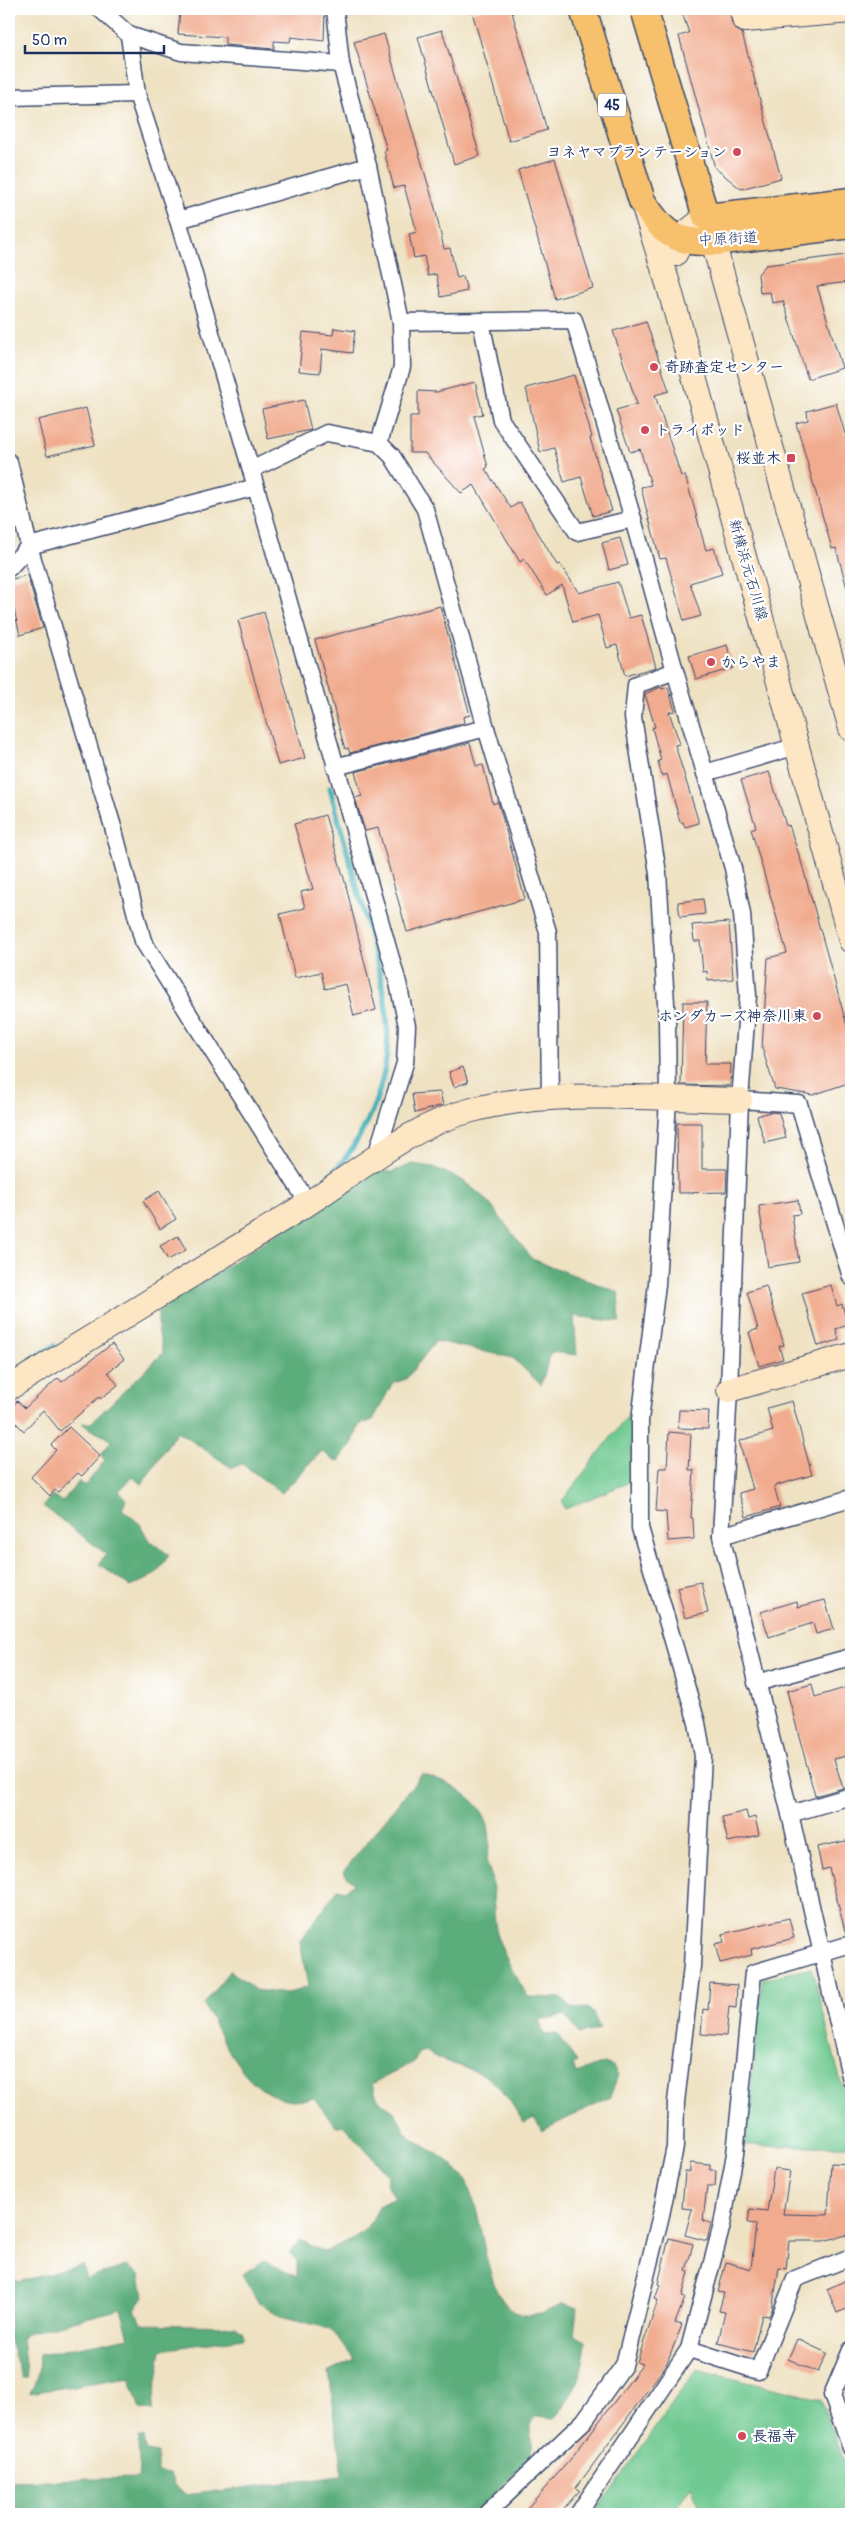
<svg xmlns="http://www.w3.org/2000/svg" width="860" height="2523" font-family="Pangolin,'Klee One',sans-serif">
<rect width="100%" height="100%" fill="#fff"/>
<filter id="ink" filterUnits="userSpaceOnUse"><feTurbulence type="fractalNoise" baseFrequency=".02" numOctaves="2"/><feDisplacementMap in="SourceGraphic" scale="10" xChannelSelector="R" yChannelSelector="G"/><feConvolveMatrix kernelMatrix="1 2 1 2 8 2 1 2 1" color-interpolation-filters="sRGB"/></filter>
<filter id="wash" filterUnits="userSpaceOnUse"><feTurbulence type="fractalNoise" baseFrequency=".0096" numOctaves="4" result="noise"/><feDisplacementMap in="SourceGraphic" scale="20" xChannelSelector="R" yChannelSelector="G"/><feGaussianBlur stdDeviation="1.12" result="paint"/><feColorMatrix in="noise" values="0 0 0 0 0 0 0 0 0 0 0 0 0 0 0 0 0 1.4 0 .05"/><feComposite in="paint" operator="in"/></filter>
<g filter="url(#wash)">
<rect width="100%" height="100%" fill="#efe2c3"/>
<!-- green -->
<g fill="#6fc991" stroke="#457c78">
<polygon points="629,1414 634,1415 631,1447 632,1481 565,1509 562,1501"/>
<polygon points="812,1968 851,2123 851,2146 745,2146 762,1979"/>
<polygon points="696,2370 820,2399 851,2478 851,2514 702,2514 691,2486 673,2514 594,2514"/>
</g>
<!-- forest -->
<g fill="#5bad7b" stroke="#3b6e6c">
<path d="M412,1164l21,3 29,13 24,19 46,60 86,33 2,30 -46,-6 3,39 -26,-3 -10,33 -28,-27 -77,-17 -30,38 -14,5 -19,36 -14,5 -6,17 -14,19 -7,-2 -10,-8 -40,42 -40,-29 -10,4 -55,-37 -35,53 -10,-7 -13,14 7,9 -4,9 18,15 8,15 21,16 -13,19 -25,13 -32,-23 7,-10 -63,-48 9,-11 10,7 17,-21 6,5 20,-26 -4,-5 10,-14c-11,-9 -19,-8 -29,-18h9l72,-70 -5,-24v-18l214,-140 20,1z"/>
<path d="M422,1774c43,15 79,35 64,87 11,23 5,48 11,73 4,18 21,46 31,63l34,1 10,11 15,-1 6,5 7,16 -21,5 -14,-19 -26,5 5,15 13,-1 20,28 -4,2 3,9 28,-10 9,3 5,9 -8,22 -68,34 -8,-13 -10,5c-12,-18 -24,-41 -44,-50 -18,-8 -39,-10 -54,-22l-8,2 -4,9 -42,22c2,5 4,13 8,17 3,5 11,7 15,12 5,6 7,17 13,22 19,15 43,23 57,44 26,40 12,178 98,124l14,5 -3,27 12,6c-2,28 -12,57 -32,77l-17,-2 -6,7v33l-57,58h-465v-33l130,-3 -1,-41h6l2,14 11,2v19l13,1 4,12 11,10 157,-19 -13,-105 25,-12 -23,-30 -50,-13 -23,-14 -16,-28 22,-13 33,16v-16l-7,-8 10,-13 24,12c29,-14 42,-15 55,-46l16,-8 -9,-16 2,-7 -45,-50 -7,2 -22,-29c-7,1 -15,2 -23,2 -47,-5 -67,-60 -87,-95l26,-35 25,20 31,4 22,-7 -8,-46 38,-52 7,2 9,-7 -11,-12z"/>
<polygon points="82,2265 86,2279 126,2266 140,2275 144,2296 135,2309 141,2324 236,2326 243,2332 243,2338 162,2350 152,2411 140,2409 129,2377 30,2393 38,2377 39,2355 129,2337 121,2309 27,2333 22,2339 27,2378 22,2379 9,2338 9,2273 18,2282"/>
</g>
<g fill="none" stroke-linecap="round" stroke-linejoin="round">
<!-- stream -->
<g stroke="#3daeb7" stroke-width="5.5">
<path d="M328,1177c18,-16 28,-34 39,-55 37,-77 17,-133 -3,-209 -11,-42 -23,-83 -34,-125"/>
<polyline points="9,1374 54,1346"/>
</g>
</g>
<g id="blocks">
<!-- building -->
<g fill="#f1ab8e">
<polygon points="180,9 269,9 299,12 300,9 325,9 324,41 291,37 290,42 274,41 274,49 225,45 225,37 178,34"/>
<polygon points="483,9 511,9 547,130 509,141 472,12"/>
<polygon points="681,9 729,9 732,24 735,29 742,33 781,178 741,189 715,168 679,36 689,33"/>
<polygon points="442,30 480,156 454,164 418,37"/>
<polygon points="384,34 435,208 444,249 450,248 457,278 463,276 467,291 441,297 436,274 428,276 424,256 414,258 409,234 417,232 404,186 394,188 384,151 387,150 354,42"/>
<polygon points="555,159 593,288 555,299 518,170"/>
<polygon points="846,255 849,282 817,286 842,368 808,379 783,301 772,303 770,292 760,293 758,274 766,265"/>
<polygon points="646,321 669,391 655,395 681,476 685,475 706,550 714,548 722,573 690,583 701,616 684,621 666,558 660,559 645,504 641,487 651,485 640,449 630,452 616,410 637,404 613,331"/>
<polygon points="334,328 355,331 352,353 322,349 320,373 299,371 303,332 333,335"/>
<polygon points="574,375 592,437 590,438 612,511 593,516 581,477 564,482 554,448 540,452 526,388"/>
<polygon points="475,382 483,414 474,416 488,467 485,469 511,508 520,502 557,565 560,564 579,593 618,582 629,618 641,615 656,667 625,676 617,645 607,648 598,615 573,622 562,585 547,595 524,559 520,562 474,485 461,493 425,453 410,453 410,416 418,416 418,391 437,392"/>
<polygon points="304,400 311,430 268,439 262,409"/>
<polygon points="836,403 845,434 851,432 851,587 847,588 836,548 832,549 796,423 808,420 807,411"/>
<polygon points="86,408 95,445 47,456 38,420"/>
<polygon points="620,538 628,565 609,570 602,543"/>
<polygon points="27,575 43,628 20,635 9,589 9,580"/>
<polygon points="440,606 470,715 463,717 464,723 350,753 348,748 345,749 315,640"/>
<polygon points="264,612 305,758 278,765 238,620"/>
<polygon points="727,645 733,668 696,679 689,656"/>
<polygon points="661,687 662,689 668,687 675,711 669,712 680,744 675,745 699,823 685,827 683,822 680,822 667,774 662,776 658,761 661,760 652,728 655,727 645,694"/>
<polygon points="470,743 476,766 483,765 493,804 498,802 525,899 407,932 378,828 365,831 355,798 362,796 355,772"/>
<polygon points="769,772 784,819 786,826 789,825 801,861 851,1040 851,1082 813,1095 775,1089 762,1048 768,958 787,953 751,829 756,827 741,780"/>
<polygon points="325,815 345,882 376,1010 354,1016 346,984 325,989 321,972 295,978 280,914 305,908 301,892 313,889 294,824"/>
<polygon points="703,899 705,914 680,917 678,902"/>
<polygon points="729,922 733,979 708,981 707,971 703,972 700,941 694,941 692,925"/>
<polygon points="683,1002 707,1002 705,1064 731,1064 730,1086 681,1085"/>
<polygon points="463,1067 468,1082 454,1087 449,1072"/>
<polygon points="440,1092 443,1105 415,1113 412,1094"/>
<polygon points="770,1112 779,1113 786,1138 765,1143 757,1116"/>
<polygon points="677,1123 702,1123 702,1169 727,1169 726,1192 678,1193"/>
<polygon points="159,1191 176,1219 160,1229 143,1201"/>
<polygon points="798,1200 800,1214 792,1215 799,1262 768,1267 759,1206"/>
<polygon points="178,1236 186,1250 168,1260 160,1246"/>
<polygon points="831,1285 837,1306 842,1304 848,1325 836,1329 839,1340 818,1346 802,1293"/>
<polygon points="766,1286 784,1345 779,1346 783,1359 759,1366 749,1332 758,1329 747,1292"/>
<polygon points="112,1344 124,1359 108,1372 118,1385 100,1399 99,1397 60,1431 43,1410 24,1431 9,1416 9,1410 17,1401 25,1408 58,1378 62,1382"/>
<polygon points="792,1401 812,1475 774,1486 780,1507 746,1517 739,1493 753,1489 739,1441 773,1431 767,1408"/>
<polygon points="679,1410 709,1411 708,1429 678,1428"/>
<polygon points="69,1427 100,1456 82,1476 78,1473 58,1492 55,1490 50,1496 31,1477 56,1450 51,1445"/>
<polygon points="669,1432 691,1434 689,1470 694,1470 691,1518 693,1518 694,1539 668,1541 666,1512 656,1511 659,1468 667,1468"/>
<polygon points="701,1582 708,1613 685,1618 677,1587"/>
<polygon points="825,1600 834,1629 816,1634 813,1623 769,1637 761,1612 797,1601 798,1607"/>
<polygon points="812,1684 815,1697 851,1686 851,1755 834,1759 843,1788 815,1796 787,1691"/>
<polygon points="746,1811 748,1819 755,1817 759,1835 728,1842 722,1817"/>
<polygon points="851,1840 851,1934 846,1935 829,1868 822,1870 817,1847"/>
<polygon points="789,1918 794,1938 751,1949 752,1955 720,1963 715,1944 724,1942 722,1934"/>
<polygon points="710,1983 737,1985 736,2008 729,2007 726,2036 701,2034 703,2009 708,2010"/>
<polygon points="690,2163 710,2165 710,2170 716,2170 715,2186 707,2186 703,2221 711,2223 707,2241 685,2235 692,2209 682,2208 685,2172 690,2172"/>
<polygon points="831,2163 850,2164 848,2208 851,2207 851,2234 823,2241 789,2241 786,2269 779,2268 772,2310 769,2316 762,2315 753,2352 718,2343 725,2312 719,2311 724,2293 718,2292 726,2262 751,2269 756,2224 748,2223 750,2209 767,2211 774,2169 790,2171 783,2214 828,2215"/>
<polygon points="669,2238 693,2244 686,2271 689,2272 682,2297 685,2298 675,2323 682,2325 666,2365 576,2488 580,2490 559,2514 522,2514 569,2461 643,2364 637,2362 658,2300 655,2299 660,2285 658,2284"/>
<polygon points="847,2280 851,2291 851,2307 837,2313 827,2289"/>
<polygon points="797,2339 827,2353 818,2372 788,2359"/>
</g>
</g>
</g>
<g filter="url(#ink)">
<use href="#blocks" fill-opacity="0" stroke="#3b4a6d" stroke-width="1"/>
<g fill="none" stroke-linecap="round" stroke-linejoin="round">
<defs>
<g id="street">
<polyline points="100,9 129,35 181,52 341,64"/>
<polyline points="335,9 341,64 368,166 401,322 402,367 379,443 392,456 425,509 486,728 548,932 550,1097"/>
<polyline points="129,35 137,94 178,220 251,470 398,983 407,1026 405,1063 375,1159"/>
<polyline points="9,97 137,94"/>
<polyline points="178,220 368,166"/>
<polyline points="481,321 501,420 577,532 633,519"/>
<polyline points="401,322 574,320 633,519 675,671 733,868 742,914 748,996 740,1100 729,1390 721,1536 790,1814 851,2080"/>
<polyline points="9,462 29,546 113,827 143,941 308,1203"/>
<polyline points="251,470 327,433 379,443"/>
<polyline points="9,568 29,546 256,487"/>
<polyline points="335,767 486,728"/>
<polyline points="705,773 797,746"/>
<polyline points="740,1100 799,1104 851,1277"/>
<polyline points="721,1536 851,1498"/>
<polyline points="756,1683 851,1657"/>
<polyline points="790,1814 851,1796"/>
<polyline points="689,2349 758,2371 795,2279 851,2257"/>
<polyline points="851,2350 832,2395 851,2448"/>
<polyline points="486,2514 584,2421 624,2365 661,2215 675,2147 676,2102 692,1966 703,1756 697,1723 640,1528 640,1420 657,1284 668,1099 667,1020 658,873 633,717 636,685 675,671"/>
<polyline points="578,2514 689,2349 722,2225 735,2154 753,1973 851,1944"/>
</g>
<g id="secondary">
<polyline points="742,9 745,20 851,11"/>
<polyline points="644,207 669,287 851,941"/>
<polyline points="675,254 687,232 706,217 851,729"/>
<path d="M9,1388c99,-62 199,-122 298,-184 52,-33 104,-79 165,-94 82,-22 183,-11 268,-10"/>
<polyline points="729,1390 851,1355"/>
</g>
<g id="primary">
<path d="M583,9l59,192c22,33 31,42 73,41l136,-17"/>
<polyline points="644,9 706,217 851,201"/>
</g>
</defs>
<!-- street casing -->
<use href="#street" stroke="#3b4a6d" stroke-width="19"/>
<!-- secondary casing -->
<use href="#secondary" stroke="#3b4a6d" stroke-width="26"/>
<!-- primary casing -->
<use href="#primary" stroke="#3b4a6d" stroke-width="29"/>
<!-- street -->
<use href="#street" stroke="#fff" stroke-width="16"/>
<!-- secondary -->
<use href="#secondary" stroke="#fce6c4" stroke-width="24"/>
<!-- primary -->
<use href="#primary" stroke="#f7c06c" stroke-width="26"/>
</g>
</g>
<!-- markers -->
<g fill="#d1495b" stroke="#fff" stroke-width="2">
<circle cx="737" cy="152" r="5"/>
<circle cx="654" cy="367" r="5"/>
<circle cx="645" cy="430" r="5"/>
<rect x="786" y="453" width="10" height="10" rx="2.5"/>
<circle cx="711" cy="662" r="5"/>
<circle cx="817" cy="1016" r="5"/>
<circle cx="742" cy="2436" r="5"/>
</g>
<g text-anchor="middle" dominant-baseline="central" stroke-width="4.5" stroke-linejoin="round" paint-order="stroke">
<!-- shield labels -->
<rect fill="#fff" stroke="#5f6d8e" stroke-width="1" x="598" y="93.5" width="28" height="23" rx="4"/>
<g font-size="14" font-weight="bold" fill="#1b2f5e">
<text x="612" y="105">45</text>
</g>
<!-- poi labels -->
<g font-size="15" font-weight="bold" fill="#1b2f5e" stroke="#fff" text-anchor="start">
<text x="727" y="152" text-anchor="end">ヨネヤマプランテーション</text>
<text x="664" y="367">奇跡査定センター</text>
<text x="655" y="430">トライポッド</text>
<text x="781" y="458" text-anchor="end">桜並木</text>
<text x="721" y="662">からやま</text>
<text x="807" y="1016" text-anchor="end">ホンダカーズ神奈川東</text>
<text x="752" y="2436">長福寺</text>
</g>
<!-- street labels -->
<g font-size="15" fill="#1b2f5e" stroke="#fff">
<text transform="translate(728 239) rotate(-3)">中原街道</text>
<text transform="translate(748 570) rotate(74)">新横浜元石川線</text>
</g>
</g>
<!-- margin -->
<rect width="860" height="2523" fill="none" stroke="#fff" stroke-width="30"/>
<!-- scale -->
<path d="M25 45v8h139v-8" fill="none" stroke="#1b2f5e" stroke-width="2.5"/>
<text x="32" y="45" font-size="15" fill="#1b2f5e" stroke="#ffffff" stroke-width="4" paint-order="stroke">50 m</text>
</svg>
